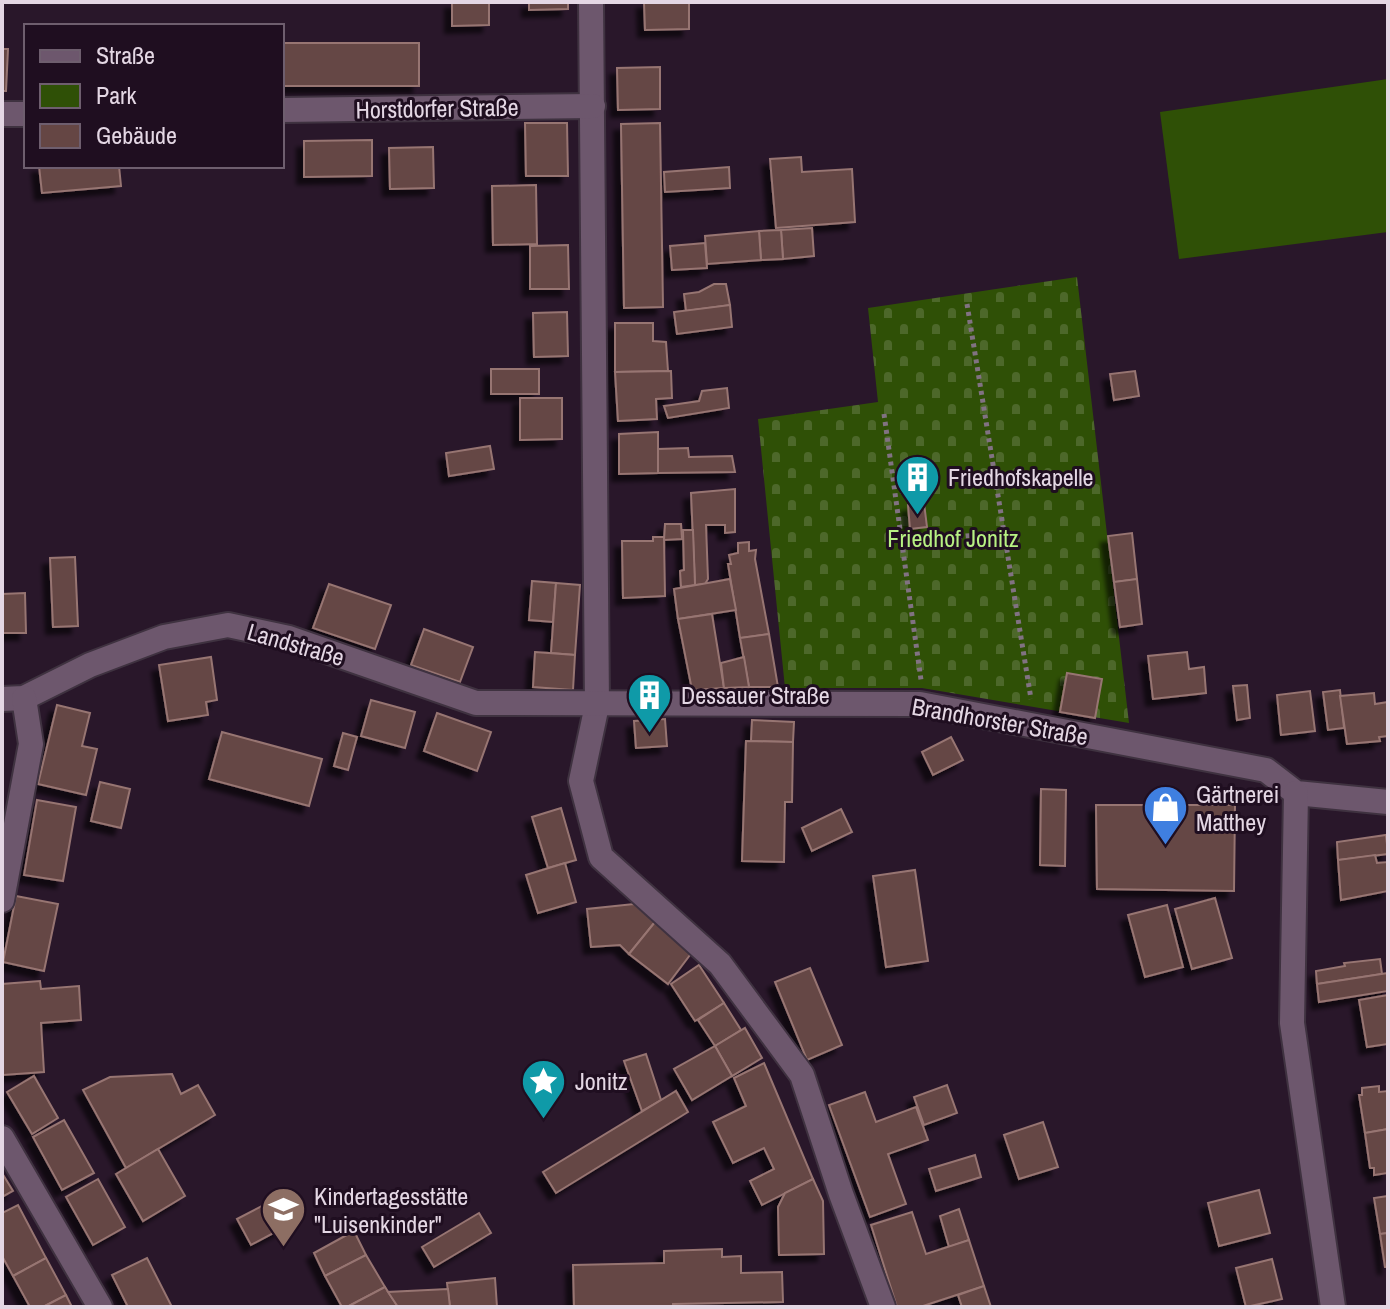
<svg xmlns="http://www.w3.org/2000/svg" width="1390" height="1309" font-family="'Archivo Narrow',sans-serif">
<defs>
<pattern id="cemetery-stones" width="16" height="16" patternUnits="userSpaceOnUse" patternTransform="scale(2)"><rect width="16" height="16" fill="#2f5006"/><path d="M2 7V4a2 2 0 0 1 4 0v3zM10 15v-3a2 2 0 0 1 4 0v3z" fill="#4d682a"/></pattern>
<filter id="shadow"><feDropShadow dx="-7" dy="7" stdDeviation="2" flood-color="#0009"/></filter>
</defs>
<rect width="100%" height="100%" fill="#29172a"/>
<!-- green -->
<polygon fill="#2f5006" points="1388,79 1388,232 1179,259 1160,112"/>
<!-- cemetery -->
<polygon fill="url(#cemetery-stones)" points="1077,277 1129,723 922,688 785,688 758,419 878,402 868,308"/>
<!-- building -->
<g fill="#654644" stroke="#977572" stroke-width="2" filter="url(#shadow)">
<polygon points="452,2 489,2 489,25 452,26"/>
<polygon points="529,2 568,2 568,9 529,10"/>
<polygon points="644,2 689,2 689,29 645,30"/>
<rect x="282" y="43" width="137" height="43"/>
<polygon points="2,49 8,49 6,91 2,91"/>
<polygon points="660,67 660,109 618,110 617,68"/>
<polygon points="525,123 567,123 568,176 526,176"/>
<polygon points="660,123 663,307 624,308 621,124"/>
<polygon points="372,140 372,176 304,177 304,141"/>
<polygon points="433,147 434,188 390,189 389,148"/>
<polygon points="801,157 802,172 852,169 855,222 776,228 770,159"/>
<polygon points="39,166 119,166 121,186 42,193"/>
<polygon points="729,167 730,188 665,192 664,172"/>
<polygon points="536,185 537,244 493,245 492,186"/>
<polygon points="812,228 814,256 783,259 781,230"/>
<polygon points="781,230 783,259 761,260 759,231"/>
<polygon points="759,231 761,260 707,264 705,236"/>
<polygon points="705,243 707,268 672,270 670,246"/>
<polygon points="568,245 569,289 530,289 530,246"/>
<polygon points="714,284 726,284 730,305 686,311 684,294 699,292"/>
<polygon points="730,305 732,327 677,334 674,312"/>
<polygon points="567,312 568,356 534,357 533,313"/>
<polygon points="615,323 653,323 653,341 666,342 668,371 615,372"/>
<rect x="491" y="369" width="48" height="25"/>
<polygon points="671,371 672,398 656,399 657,419 618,421 615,372"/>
<polygon points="1135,371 1139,396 1114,400 1110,374"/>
<polygon points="727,388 729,408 668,418 664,406 699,401 702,391"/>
<polygon points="520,398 562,398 562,439 520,440"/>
<polygon points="658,432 658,473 619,474 619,434"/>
<polygon points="490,446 494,469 449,476 446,453"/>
<polygon points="688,448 689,457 732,456 735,472 658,473 658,449"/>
<polygon points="735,489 735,532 725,533 725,525 706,525 708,579 705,584 695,585 691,493"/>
<polygon points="924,503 927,527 910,529 908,505"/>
<polygon points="665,524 681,524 682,539 664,540"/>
<polygon points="683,530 693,530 695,585 681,587 680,571 684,570"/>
<polygon points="1132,533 1137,579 1114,582 1108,536"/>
<polygon points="653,537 664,537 665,596 623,598 622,541 653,541"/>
<polygon points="749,542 749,551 756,550 755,559 769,634 740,638 728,564 731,564 729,555 738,553 738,543"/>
<polygon points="75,557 78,626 53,627 50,558"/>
<polygon points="730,579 736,610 678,619 674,589"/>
<polygon points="1137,579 1142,624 1120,627 1114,582"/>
<polygon points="532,581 556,583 553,622 529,620"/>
<polygon points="556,583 580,585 575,655 551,653"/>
<polygon points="329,584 391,605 375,649 313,628"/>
<polygon points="25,593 26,633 2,633 2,594"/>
<polygon points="712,614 724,688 692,690 678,619"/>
<polygon points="424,629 473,647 460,682 411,665"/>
<polygon points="769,634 778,687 749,687 740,638"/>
<polygon points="535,652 575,655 573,690 533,687"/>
<polygon points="1187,652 1189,669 1204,667 1206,693 1153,699 1148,656"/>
<polygon points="211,657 217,700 206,702 208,715 168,721 159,665"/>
<polygon points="744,657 749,687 724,688 721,663"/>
<polygon points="1067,673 1102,679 1095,718 1060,712"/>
<polygon points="1247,685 1250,718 1237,720 1233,686"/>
<polygon points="1340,690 1344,728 1328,730 1323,692"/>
<polygon points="1310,691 1315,731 1281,735 1277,695"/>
<polygon points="1374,693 1375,704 1388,702 1388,736 1379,737 1380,741 1347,744 1340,696"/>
<polygon points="371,700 415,712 405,748 361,736"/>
<polygon points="57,705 90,713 82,746 97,749 86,795 38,784"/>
<polygon points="437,713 491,732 477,771 424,751"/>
<polygon points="665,719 667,746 636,748 634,721"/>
<polygon points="752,720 794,722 793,742 751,741"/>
<polygon points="222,732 322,759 309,806 209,779"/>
<polygon points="343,733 357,737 348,770 334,766"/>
<polygon points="951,737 963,760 933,775 922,752"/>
<polygon points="746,741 793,742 792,802 785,802 784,862 742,861"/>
<polygon points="100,782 130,789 121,828 91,821"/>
<polygon points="1041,789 1066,790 1065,866 1040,865"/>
<polygon points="37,800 76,807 63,881 24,875"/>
<polygon points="1096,805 1235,805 1234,891 1097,889"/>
<polygon points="561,808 576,860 548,868 532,817"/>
<polygon points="841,809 852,832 812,851 802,828"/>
<polygon points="1386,835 1388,854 1338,860 1337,842"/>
<polygon points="1375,855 1377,863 1388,862 1388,891 1341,900 1338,860"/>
<polygon points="565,863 576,902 538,913 526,875"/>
<polygon points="915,870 928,961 886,967 873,876"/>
<polygon points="16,896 58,904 44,971 3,962"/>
<polygon points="1215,898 1232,958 1192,969 1175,909"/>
<polygon points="634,904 655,922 629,954 620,945 591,947 587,909"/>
<polygon points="1167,905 1183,967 1145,977 1128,915"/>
<polygon points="655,922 693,951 668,984 629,954"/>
<polygon points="1380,959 1382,974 1317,984 1316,971 1345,966 1344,963"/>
<polygon points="699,965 724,1003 695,1021 671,984"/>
<polygon points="810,968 842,1045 807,1060 775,982"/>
<polygon points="1388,973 1388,991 1319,1002 1317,984"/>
<polygon points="40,981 41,989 79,986 81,1020 41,1023 44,1072 3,1075 2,984"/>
<polygon points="1388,995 1388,1044 1367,1047 1359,1000"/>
<polygon points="724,1003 741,1030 715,1046 698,1020"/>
<polygon points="745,1028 762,1058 732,1076 715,1046"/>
<polygon points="715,1046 732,1076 692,1100 674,1069"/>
<polygon points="646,1054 661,1100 642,1111 624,1061"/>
<polygon points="764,1063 813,1179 762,1205 750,1181 774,1169 764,1148 733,1163 713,1122 746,1106 734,1078"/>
<polygon points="172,1074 181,1094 198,1085 215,1115 126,1168 83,1090 110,1077"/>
<polygon points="34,1076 58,1118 32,1134 7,1092"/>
<polygon points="947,1085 957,1113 924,1125 914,1097"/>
<polygon points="1379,1086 1379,1092 1388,1091 1388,1129 1365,1133 1359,1095 1362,1095 1362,1088"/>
<polygon points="676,1091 688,1112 556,1193 543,1172"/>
<polygon points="865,1092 876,1122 916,1107 928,1140 888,1154 906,1204 870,1217 829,1105"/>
<polygon points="64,1120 94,1173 62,1190 33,1137"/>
<polygon points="1043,1122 1058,1167 1019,1179 1004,1135"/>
<polygon points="1388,1129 1388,1173 1374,1175 1374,1168 1370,1168 1365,1133"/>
<polygon points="158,1149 185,1196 143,1221 116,1174"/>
<polygon points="975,1155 981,1177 936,1191 929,1169"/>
<polygon points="2,1173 13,1191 2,1197"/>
<polygon points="98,1179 125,1227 93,1245 66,1197"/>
<polygon points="813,1179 823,1201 824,1254 779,1255 778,1207 785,1193"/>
<polygon points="1259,1190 1270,1233 1219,1246 1208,1203"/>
<polygon points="285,1194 298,1220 251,1245 237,1219"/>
<polygon points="1388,1196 1388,1233 1380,1234 1374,1198"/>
<polygon points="18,1205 46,1258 13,1276 2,1256 2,1213"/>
<polygon points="959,1209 969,1240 949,1247 940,1216"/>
<polygon points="912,1212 926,1254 969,1240 984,1286 920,1307 897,1307 871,1225"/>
<polygon points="479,1213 491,1233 434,1267 422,1247"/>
<polygon points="354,1231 366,1255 325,1276 314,1253"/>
<polygon points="1388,1233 1388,1267 1385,1267 1380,1234"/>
<polygon points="722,1249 722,1257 741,1256 741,1273 782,1272 783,1302 673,1304 673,1307 574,1307 573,1265 664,1263 664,1251"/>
<polygon points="366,1255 385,1287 347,1307 342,1307 325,1276"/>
<polygon points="46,1258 66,1295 43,1307 30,1307 13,1276"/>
<polygon points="147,1258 172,1307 128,1307 112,1275"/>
<polygon points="1272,1259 1282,1299 1246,1307 1236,1268"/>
<polygon points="495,1278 497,1307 450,1307 447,1283"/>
<polygon points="984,1286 991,1307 962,1307 958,1295"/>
<polygon points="385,1287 398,1307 347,1307"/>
<polygon points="448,1289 450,1307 398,1307 388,1292"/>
<polygon points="66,1295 72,1307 43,1307"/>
</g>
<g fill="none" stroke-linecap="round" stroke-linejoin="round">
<defs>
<g id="minor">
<polyline points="591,2 597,705 581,781 601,857 720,964 802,1075 841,1194 883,1307"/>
<polyline points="282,110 593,106"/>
<polyline points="2,114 26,114"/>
<polyline points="2,699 24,698 90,665 164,637 228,625 289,638 476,703 920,704 1266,770 1296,793 1388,802"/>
<polyline points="1296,793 1292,1023 1333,1307"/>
<polyline points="2,900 31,744 24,698"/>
<polyline points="2,1138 100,1307"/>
</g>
</defs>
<!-- minor casing -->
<use href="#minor" stroke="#3f3240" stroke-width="28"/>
<!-- path -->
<g stroke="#817282" stroke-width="5" stroke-dasharray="4 4" stroke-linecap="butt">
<polyline points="967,304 1031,699"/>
<polyline points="884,414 921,680"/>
<polyline points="902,543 1003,532"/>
</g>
<!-- minor -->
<use href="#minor" stroke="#6d576d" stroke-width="24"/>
</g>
<!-- icons -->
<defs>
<symbol id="building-pin" viewBox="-11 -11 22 30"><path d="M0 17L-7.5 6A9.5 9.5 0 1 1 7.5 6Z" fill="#0f9aa8" stroke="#1f0e20"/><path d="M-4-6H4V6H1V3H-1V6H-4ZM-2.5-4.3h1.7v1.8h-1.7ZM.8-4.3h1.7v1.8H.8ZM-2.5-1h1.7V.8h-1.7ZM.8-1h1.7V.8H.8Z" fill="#fff"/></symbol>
<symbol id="shop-pin" viewBox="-11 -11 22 30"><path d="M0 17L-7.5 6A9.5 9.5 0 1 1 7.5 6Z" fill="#3f7fe0" stroke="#1f0e20"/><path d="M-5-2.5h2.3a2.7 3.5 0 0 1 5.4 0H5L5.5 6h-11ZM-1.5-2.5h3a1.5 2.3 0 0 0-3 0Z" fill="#fff"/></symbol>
<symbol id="sight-pin" viewBox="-11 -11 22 30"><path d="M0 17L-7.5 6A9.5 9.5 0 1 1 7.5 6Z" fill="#0f9aa8" stroke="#1f0e20"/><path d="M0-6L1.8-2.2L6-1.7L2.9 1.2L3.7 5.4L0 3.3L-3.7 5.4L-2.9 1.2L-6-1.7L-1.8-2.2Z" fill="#fff"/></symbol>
<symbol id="school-pin" viewBox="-11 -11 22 30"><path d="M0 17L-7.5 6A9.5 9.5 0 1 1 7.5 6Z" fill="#8d6e63" stroke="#1f0e20"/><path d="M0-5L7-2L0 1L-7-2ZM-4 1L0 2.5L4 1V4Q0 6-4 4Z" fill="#fff"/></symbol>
</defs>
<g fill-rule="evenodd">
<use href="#building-pin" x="892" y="452" width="51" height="69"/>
<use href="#building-pin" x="624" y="670" width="51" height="69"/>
<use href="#shop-pin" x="1140" y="782" width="51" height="69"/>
<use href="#sight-pin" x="518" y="1056" width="51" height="69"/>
<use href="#school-pin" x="258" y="1184" width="51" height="69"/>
</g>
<g text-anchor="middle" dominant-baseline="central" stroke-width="6" stroke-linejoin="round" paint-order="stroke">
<!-- street labels -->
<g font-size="24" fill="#e4d7e4" stroke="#1f0e20">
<text transform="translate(437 108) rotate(-1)">Horstdorfer Straße</text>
<text transform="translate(296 644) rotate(16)">Landstraße</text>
<text transform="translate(1000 721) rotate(10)">Brandhorster Straße</text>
</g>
<!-- poi labels -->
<g font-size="24" fill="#e4d7e4" stroke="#1f0e20" text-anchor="start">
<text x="948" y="477">Friedhofskapelle</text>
<text x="681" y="695">Dessauer Straße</text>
<text x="1196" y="794">Gärtnerei<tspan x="1196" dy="28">Matthey</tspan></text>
<text x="575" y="1081">Jonitz</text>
<text x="314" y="1196">Kindertagesstätte<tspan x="314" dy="28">"Luisenkinder"</tspan></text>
</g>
<!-- park labels -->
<g font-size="24" fill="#b7f183" stroke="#1f0e20">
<text x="953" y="538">Friedhof Jonitz</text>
</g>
</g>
<!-- border -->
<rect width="1390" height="1309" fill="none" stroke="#e4d7e4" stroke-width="8"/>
<!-- legend -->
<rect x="24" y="24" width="260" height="144" fill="#1f0e20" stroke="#6e5e6e" stroke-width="2"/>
<rect x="40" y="50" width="40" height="12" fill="#6d576d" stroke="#6e5e6e" stroke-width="2"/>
<text x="96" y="64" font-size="24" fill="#e4d7e4">Straße</text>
<rect x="40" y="84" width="40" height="24" fill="#2f5006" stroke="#6e5e6e" stroke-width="2"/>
<text x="96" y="104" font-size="24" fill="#e4d7e4">Park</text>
<rect x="40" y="124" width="40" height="24" fill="#654644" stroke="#6e5e6e" stroke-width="2"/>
<text x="96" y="144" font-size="24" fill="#e4d7e4">Gebäude</text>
</svg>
